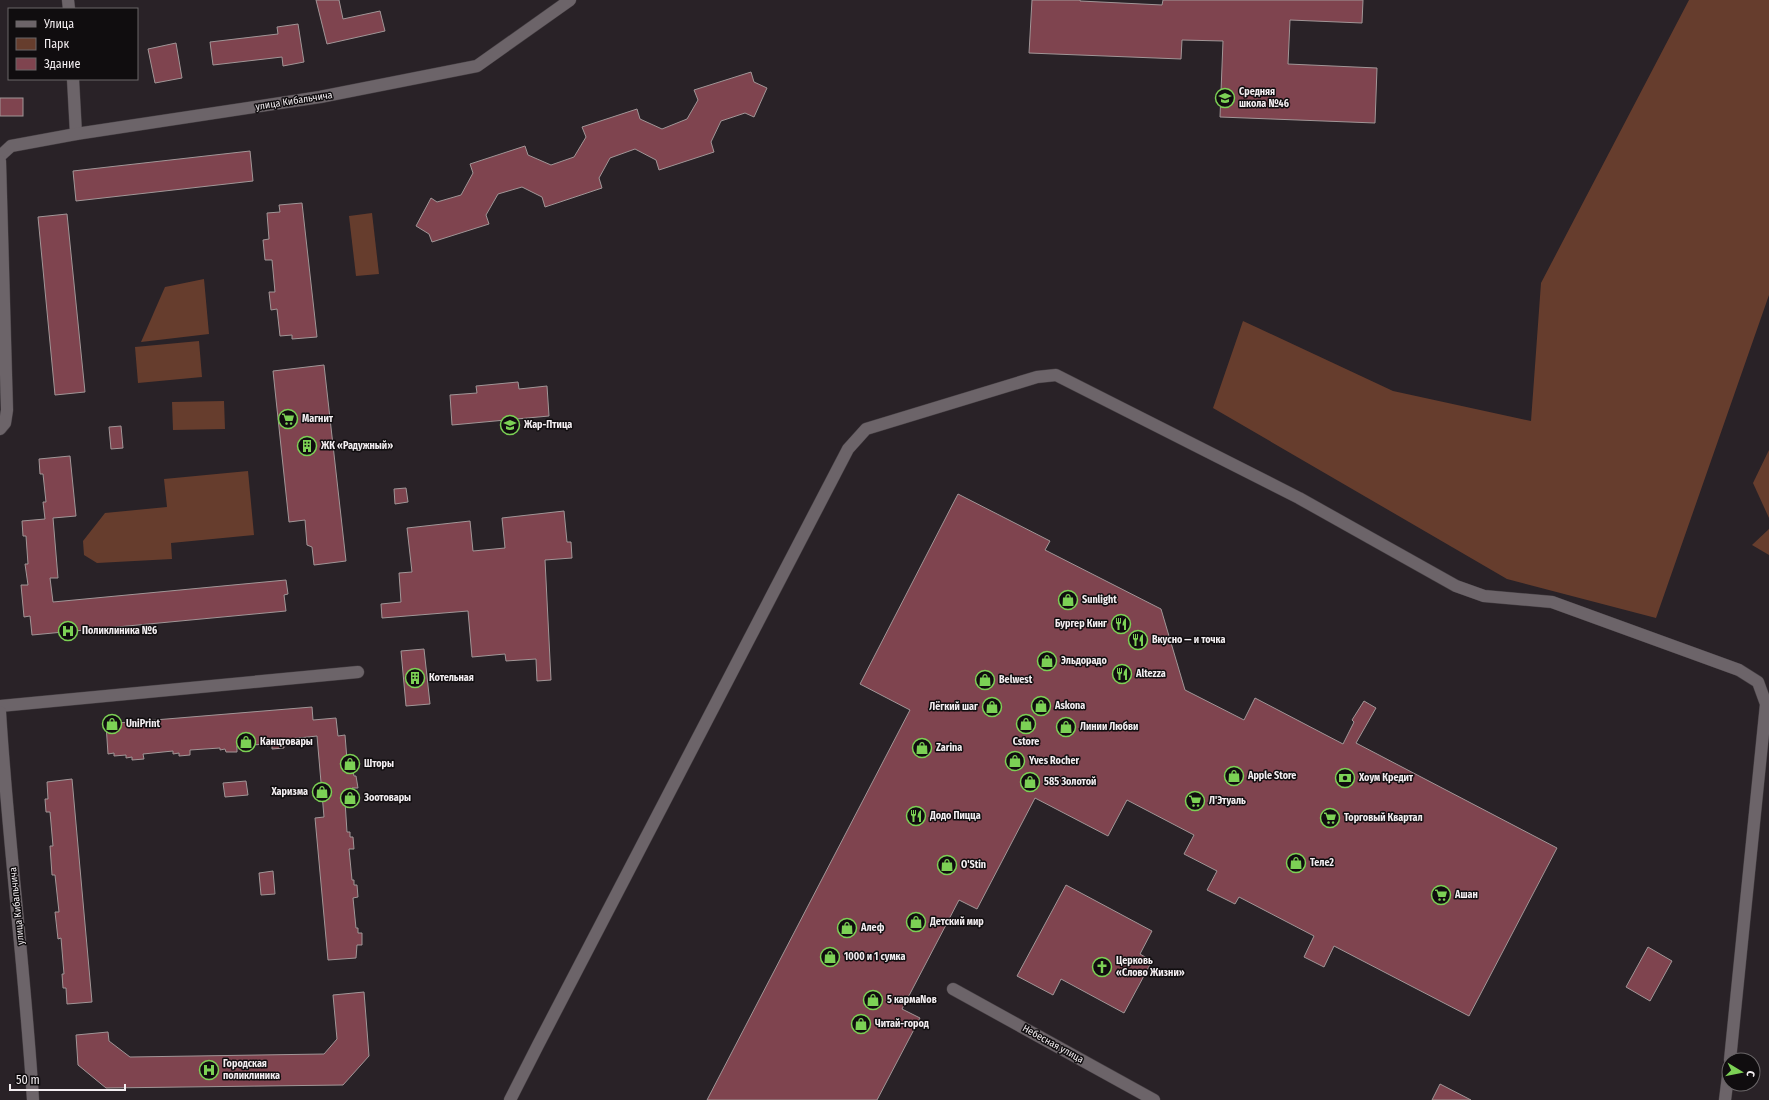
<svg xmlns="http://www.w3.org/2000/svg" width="1769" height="1100" font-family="'Fira Sans Condensed',sans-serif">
<rect width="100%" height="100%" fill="#292227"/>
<!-- green -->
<g fill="#663d2d">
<polygon points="1689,0 1769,0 1769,295 1656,618 1507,579 1213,408 1243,321 1393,391 1531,421 1541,283"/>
<polygon points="372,213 379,274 356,276 349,216"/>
<polygon points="204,279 209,334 141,342 165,287"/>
<polygon points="199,341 202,377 138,383 135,347"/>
<polygon points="224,401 225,429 173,430 172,402"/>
<polygon points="1769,450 1769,518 1753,483"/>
<polygon points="248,471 254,535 171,543 172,559 97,563 84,555 83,541 105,513 167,507 164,479"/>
<polygon points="1769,529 1769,555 1752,545"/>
</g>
<!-- building -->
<g fill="#7f444f" stroke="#a19697">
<polygon points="316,0 339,0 343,19 380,11 385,31 327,44"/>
<polygon points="1032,0 1080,0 1080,1 1162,5 1163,0 1363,0 1362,23 1290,20 1288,64 1377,68 1375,123 1220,117 1223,41 1182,40 1181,59 1029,53"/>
<polygon points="298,24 304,62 283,66 282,57 213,65 210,42 278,34 277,27"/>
<polygon points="176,43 182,78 155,83 148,49"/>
<polygon points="751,72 754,82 767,88 754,117 745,113 721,121 711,142 714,152 659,170 656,160 635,149 610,158 599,178 602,188 545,207 542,197 522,187 498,194 486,215 489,224 432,242 429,234 416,226 431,198 437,202 461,195 473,173 470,164 525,146 528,155 551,165 574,157 586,137 582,127 637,109 640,119 662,129 687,119 698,100 694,90"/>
<rect x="0" y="98" width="23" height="18"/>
<polygon points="250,151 253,181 76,201 73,171"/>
<polygon points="302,203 317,337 292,339 292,335 280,336 277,309 271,310 269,292 275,292 272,260 265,260 263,240 269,239 267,213 280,212 279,205"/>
<polygon points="67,214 85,392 55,395 38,217"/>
<polygon points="324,365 346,561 314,565 312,547 307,545 305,520 289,522 273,371"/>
<polygon points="518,382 519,389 547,386 549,416 452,425 450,395 477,393 476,386"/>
<polygon points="121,426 123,448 111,449 109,427"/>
<polygon points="70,456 76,516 53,518 58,578 50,578 53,602 286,580 288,594 284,595 286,611 32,635 30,616 24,617 21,585 28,585 25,564 28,564 26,536 23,536 22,521 45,519 43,502 46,502 43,474 40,474 39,459"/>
<polygon points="406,488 408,502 395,504 394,489"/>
<polygon points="958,494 1050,541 1045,550 1161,609 1185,690 1244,720 1255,698 1343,744 1354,722 1352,720 1364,701 1376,708 1356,743 1557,848 1469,1016 1334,946 1324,967 1304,957 1314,936 1239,897 1235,904 1207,890 1217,871 1184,854 1194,835 1127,800 1108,836 1035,798 977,909 959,900 902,1009 920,1018 877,1100 707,1100 910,710 860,684"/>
<polygon points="564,511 567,542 571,542 572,558 545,560 551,680 537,681 536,659 506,661 505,654 472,657 468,611 382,618 381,604 401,602 399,573 412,572 407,528 470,521 473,551 505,548 502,518"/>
<polygon points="424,649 430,704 406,706 401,651"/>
<polygon points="312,707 313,720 336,718 338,736 345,735 347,760 350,760 351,771 353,771 354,776 356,776 358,788 352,788 353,795 350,795 350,801 345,801 347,832 350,832 350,837 353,837 354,849 349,849 352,880 354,880 354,885 357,885 358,897 353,898 356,928 358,928 358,933 362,933 362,945 357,945 356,958 328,960 315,818 324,817 317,736 290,739 291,742 284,742 284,748 272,749 272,745 267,746 267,744 237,746 237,752 226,752 225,749 220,750 220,748 190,750 190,755 179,756 179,753 173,754 173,751 143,754 144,759 132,760 132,757 126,758 126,755 114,756 114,753 108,754 106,724"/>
<polygon points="72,779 92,1002 67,1004 66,988 63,988 62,974 64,974 61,938 58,939 55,912 59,912 55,875 52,875 50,846 53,846 50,812 46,812 45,799 48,799 47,782"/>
<polygon points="246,781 248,795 225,797 223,783"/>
<polygon points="273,871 275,894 261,895 259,873"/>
<polygon points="1066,885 1152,931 1140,954 1152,961 1124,1013 1061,979 1053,995 1017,976"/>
<polygon points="1648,947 1672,961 1650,1001 1626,987"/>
<polygon points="364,992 369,1056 343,1085 106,1088 78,1065 76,1035 108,1032 109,1041 130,1057 324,1054 337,1039 333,995"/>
<polygon points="1440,1084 1471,1100 1432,1100"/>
</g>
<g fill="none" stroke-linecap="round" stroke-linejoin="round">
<defs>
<g id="minor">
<polyline points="68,0 69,9"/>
<polyline points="73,79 76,134"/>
<polyline points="0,706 358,672"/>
<polyline points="953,989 1154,1100"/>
<polyline points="510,1100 538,1045 848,449 866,429 1037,377 1056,375 1299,498 1456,586 1484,596 1552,602 1739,670 1758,682 1766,704 1730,1060"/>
<polyline points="1725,1100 1729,1068"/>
</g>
<g id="tertiary">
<polyline points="0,156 11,146 76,134 320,97 477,66 570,0"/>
<polyline points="0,161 7,410 5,423 0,429"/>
<path d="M0,712c8,129 25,258 33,388"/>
</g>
</defs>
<!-- minor casing -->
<use href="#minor" stroke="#443e42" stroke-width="13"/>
<!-- tertiary casing -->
<use href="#tertiary" stroke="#443e42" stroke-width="13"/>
<!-- minor -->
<use href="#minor" stroke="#6c6469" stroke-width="12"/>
<!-- tertiary -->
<use href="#tertiary" stroke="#6c6469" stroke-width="12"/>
</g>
<!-- icons -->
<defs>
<symbol id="school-ring" viewBox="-11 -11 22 22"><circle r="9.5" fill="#100d0f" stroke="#7cd155" stroke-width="1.5"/><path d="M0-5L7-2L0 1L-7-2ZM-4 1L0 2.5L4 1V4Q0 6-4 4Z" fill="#7cd155"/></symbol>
<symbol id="supermarket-ring" viewBox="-11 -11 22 22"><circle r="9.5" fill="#100d0f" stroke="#7cd155" stroke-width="1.5"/><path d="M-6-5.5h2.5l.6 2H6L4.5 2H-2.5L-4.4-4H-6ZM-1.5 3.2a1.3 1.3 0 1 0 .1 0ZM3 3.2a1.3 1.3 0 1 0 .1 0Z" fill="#7cd155"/></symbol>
<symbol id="building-ring" viewBox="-11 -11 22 22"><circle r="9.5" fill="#100d0f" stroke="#7cd155" stroke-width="1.5"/><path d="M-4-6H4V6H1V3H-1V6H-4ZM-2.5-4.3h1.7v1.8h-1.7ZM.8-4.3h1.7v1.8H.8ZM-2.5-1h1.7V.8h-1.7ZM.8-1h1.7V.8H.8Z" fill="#7cd155"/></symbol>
<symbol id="shop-ring" viewBox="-11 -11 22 22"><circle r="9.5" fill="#100d0f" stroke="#7cd155" stroke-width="1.5"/><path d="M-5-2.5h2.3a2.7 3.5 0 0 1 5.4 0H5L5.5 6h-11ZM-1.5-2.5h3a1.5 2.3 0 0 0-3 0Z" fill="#7cd155"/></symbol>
<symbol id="restaurant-ring" viewBox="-11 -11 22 22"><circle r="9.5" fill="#100d0f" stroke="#7cd155" stroke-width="1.5"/><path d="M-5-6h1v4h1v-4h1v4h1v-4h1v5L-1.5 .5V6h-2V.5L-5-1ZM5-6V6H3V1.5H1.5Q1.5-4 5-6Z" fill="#7cd155"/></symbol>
<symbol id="hospital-ring" viewBox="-11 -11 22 22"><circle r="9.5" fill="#100d0f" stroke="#7cd155" stroke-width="1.5"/><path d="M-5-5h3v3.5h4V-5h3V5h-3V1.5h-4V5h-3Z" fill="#7cd155"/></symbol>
<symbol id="bank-ring" viewBox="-11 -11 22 22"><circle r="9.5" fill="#100d0f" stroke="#7cd155" stroke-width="1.5"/><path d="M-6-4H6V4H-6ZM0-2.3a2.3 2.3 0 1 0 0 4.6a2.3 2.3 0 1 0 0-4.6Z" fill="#7cd155"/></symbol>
<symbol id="church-ring" viewBox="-11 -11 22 22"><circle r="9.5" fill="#100d0f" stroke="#7cd155" stroke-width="1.5"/><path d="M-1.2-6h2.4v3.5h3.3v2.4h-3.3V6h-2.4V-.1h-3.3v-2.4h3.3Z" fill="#7cd155"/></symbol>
</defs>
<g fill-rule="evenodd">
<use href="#school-ring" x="1214" y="87" width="22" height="22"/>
<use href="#supermarket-ring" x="277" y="408" width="22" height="22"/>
<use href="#school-ring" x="499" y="414" width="22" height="22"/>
<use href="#building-ring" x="296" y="435" width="22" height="22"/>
<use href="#shop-ring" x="1057" y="589" width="22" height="22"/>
<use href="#restaurant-ring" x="1110" y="613" width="22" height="22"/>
<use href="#hospital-ring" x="57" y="620" width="22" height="22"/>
<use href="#restaurant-ring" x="1127" y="629" width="22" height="22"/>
<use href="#shop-ring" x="1036" y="650" width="22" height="22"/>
<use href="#restaurant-ring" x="1111" y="663" width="22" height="22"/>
<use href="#building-ring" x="404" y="667" width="22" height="22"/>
<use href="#shop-ring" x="974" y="669" width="22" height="22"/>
<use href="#shop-ring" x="1030" y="695" width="22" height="22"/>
<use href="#shop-ring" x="981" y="696" width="22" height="22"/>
<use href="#shop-ring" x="101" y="713" width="22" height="22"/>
<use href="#shop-ring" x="1015" y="713" width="22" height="22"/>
<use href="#shop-ring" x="1055" y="716" width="22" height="22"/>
<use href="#shop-ring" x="235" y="731" width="22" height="22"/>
<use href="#shop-ring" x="911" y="737" width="22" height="22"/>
<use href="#shop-ring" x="1004" y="750" width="22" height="22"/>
<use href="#shop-ring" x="339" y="753" width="22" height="22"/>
<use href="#shop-ring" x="1223" y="765" width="22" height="22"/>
<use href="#bank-ring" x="1334" y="767" width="22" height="22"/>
<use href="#shop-ring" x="1019" y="771" width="22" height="22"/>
<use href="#shop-ring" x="311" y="781" width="22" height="22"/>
<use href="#shop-ring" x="339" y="787" width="22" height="22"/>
<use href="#supermarket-ring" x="1184" y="790" width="22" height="22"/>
<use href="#restaurant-ring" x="905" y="805" width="22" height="22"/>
<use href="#supermarket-ring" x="1319" y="807" width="22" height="22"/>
<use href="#shop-ring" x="1285" y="852" width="22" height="22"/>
<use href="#shop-ring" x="936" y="854" width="22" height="22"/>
<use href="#supermarket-ring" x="1430" y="884" width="22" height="22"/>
<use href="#shop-ring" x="905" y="911" width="22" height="22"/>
<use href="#shop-ring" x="836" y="917" width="22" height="22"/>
<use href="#shop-ring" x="819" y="946" width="22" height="22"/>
<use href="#church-ring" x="1091" y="956" width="22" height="22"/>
<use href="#shop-ring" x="862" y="989" width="22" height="22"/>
<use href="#shop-ring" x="850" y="1013" width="22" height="22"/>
<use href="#hospital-ring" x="198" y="1059" width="22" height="22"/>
</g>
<g text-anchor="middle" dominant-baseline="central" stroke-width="3" stroke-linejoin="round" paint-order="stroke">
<!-- poi labels -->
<g font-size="10" font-weight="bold" fill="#f3eef1" stroke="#100d0f" text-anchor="start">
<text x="1239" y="92">Средняя<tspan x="1239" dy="12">школа №46</tspan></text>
<text x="302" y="419">Магнит</text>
<text x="524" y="425">Жар-Птица</text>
<text x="321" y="446">ЖК «Радужный»</text>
<text x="1082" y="600">Sunlight</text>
<text x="1107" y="624" text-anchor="end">Бургер Кинг</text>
<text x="82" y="631">Поликлиника №6</text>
<text x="1152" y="640">Вкусно — и точка</text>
<text x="1061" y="661">Эльдорадо</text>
<text x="1136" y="674">Altezza</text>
<text x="429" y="678">Котельная</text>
<text x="999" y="680">Belwest</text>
<text x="1055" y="706">Askona</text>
<text x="978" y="707" text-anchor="end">Лёгкий шаг</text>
<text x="126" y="724">UniPrint</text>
<text x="1080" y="727">Линии Любви</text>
<text x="260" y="742">Канцтовары</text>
<text x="1026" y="742" text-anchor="middle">Cstore</text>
<text x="936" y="748">Zarina</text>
<text x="1029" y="761">Yves Rocher</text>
<text x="364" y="764">Шторы</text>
<text x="1248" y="776">Apple Store</text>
<text x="1359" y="778">Хоум Кредит</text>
<text x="1044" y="782">585 Золотой</text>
<text x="308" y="792" text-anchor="end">Харизма</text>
<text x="364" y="798">Зоотовары</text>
<text x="1209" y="801">Л'Этуаль</text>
<text x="930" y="816">Додо Пицца</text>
<text x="1344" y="818">Торговый Квартал</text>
<text x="1310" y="863">Теле2</text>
<text x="961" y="865">O'Stin</text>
<text x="1455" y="895">Ашан</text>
<text x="930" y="922">Детский мир</text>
<text x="861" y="928">Алеф</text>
<text x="844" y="957">1000 и 1 сумка</text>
<text x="1116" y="961">Церковь<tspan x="1116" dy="12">«Слово Жизни»</tspan></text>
<text x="887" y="1000">5 кармаNов</text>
<text x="875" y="1024">Читай-город</text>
<text x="223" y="1064">Городская<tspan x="223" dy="12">поликлиника</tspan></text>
</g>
<!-- street labels -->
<g font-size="10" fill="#f3eef1" stroke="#100d0f">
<text transform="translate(294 101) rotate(-9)">улица Кибальчича</text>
<text transform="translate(17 906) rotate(-96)">улица Кибальчича</text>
<text transform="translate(1053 1044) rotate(29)">Небесная улица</text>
</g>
</g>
<!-- legend -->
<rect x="8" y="8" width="130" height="72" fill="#100d0f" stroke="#6b6769"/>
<rect x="16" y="21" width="20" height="6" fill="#6c6469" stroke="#6b6769"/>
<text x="44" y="28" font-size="12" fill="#f3eef1">Улица</text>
<rect x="16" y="38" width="20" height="12" fill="#663d2d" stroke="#6b6769"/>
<text x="44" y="48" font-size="12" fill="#f3eef1">Парк</text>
<rect x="16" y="58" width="20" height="12" fill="#7f444f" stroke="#6b6769"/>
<text x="44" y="68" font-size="12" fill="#f3eef1">Здание</text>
<!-- north arrow -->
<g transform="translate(1741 1072) rotate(100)"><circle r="19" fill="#100d0f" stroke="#6b6769"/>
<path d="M0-3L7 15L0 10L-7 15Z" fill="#7cd155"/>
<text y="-6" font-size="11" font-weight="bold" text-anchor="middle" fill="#f3eef1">С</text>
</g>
<!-- scale -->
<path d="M10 1084v6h115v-6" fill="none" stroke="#f3eef1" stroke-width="2"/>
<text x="16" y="1084" font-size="12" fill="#f3eef1" stroke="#100d0f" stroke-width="3" paint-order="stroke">50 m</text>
</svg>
